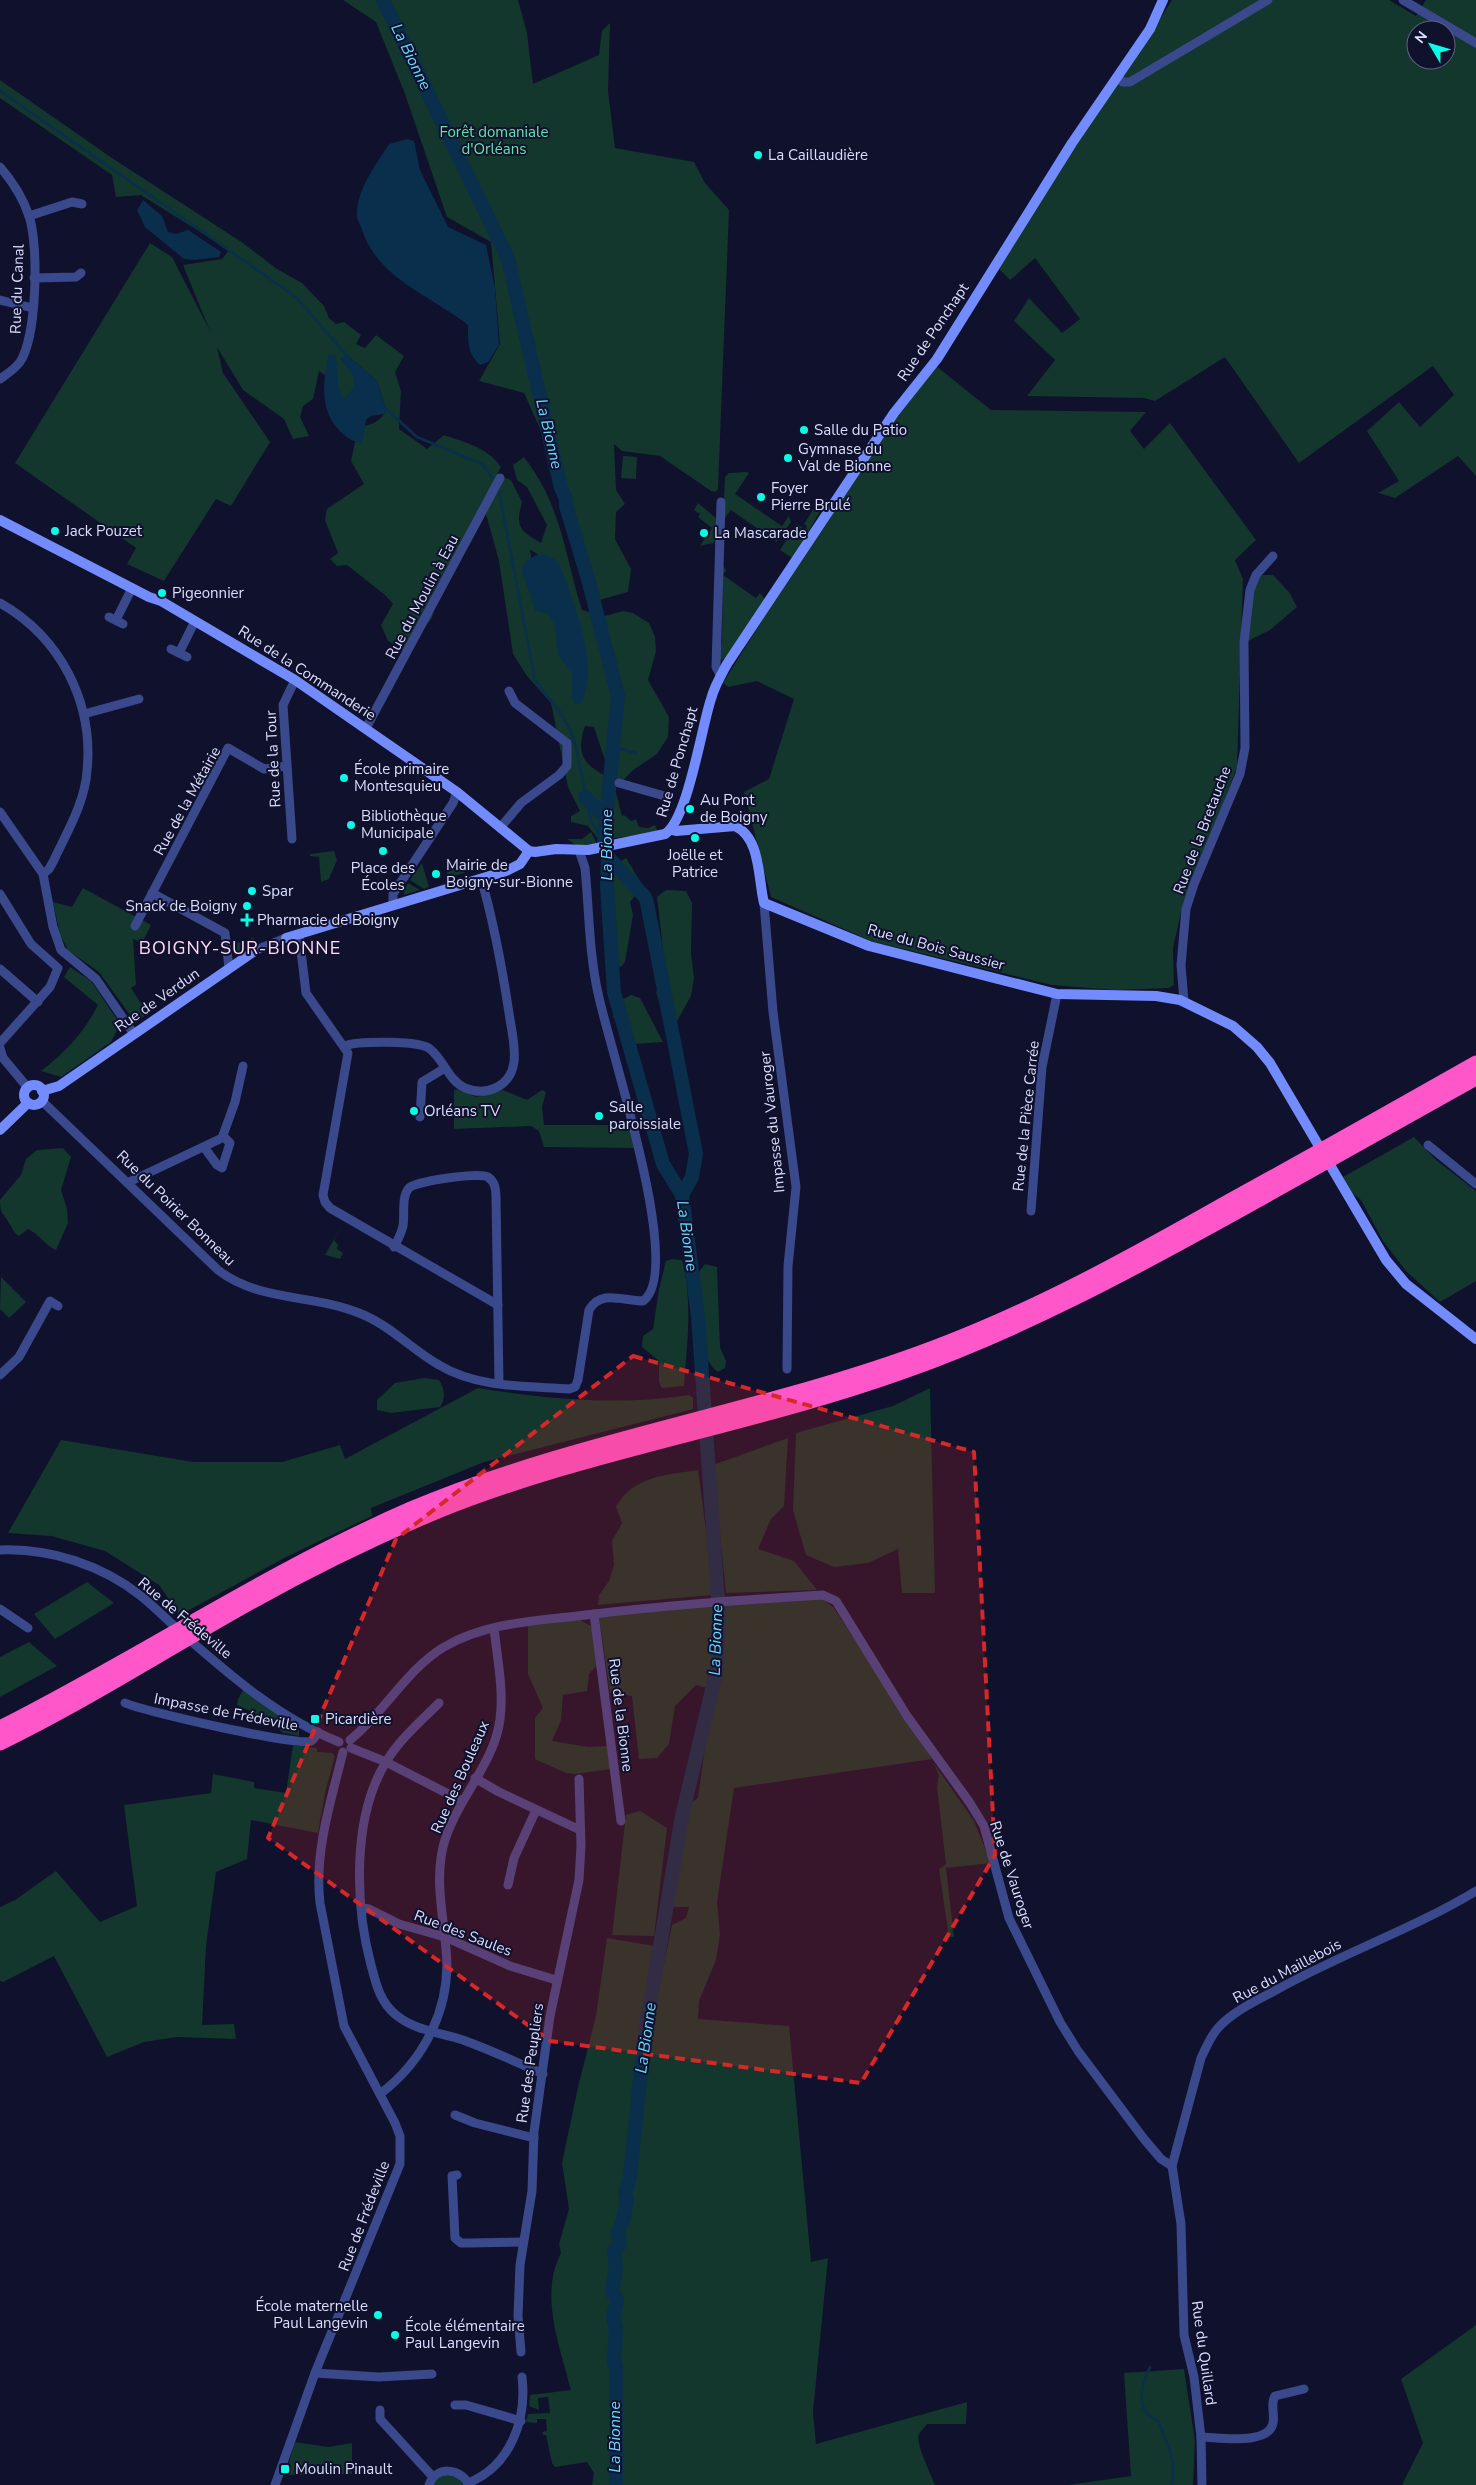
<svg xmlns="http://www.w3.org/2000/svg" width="1476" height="2485" font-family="'Nunito Sans',sans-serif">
<rect width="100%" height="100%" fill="#10112c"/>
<!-- green -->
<g fill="#13362d" fill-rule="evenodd">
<polygon points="343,0 518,0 527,33 533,84 599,55 602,31 610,23 608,91 615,148 694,162 705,183 729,210 718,489 716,492 711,491 660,456 622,451 614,444 616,490 625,504 616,512 615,539 631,569 628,592 588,603 575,523 557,466 524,393 479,381 500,344 491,242 447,217 405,94 376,22"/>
<path d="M1172,0h217l27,16 10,-16h50v476l-18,-20 -63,42 -17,-5 21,-12 -32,-50 32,-29 21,25 34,-32 -21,-29 -134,97 -74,-106 -70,44 -11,-3 -117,-2 28,-36 -41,-39 15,-23 33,35 18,-14 -45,-61 -25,22 -11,-11 76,-124 56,-80zM1416,30h30v30h-30z"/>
<path d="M0,80l112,78 131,85 34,26 25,14 22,23 5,12 7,6 8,-2 17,13 -5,9 9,4 11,-13 28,21 -9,16 6,19 -2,38 28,20 17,-14c22,8 43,12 57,32l-4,8 14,5 11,22c-7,26 -2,28 19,41l6,-18 -20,-38 -10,-7 -4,-15 11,-8c38,49 40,96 58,153l23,6 18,-5 10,2 16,10 6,14 1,14 -8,29 21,37 -1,20 -11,17 -25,17 -17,18 7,27 2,-1 7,6 5,-2 3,8 9,1 7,-3 2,5 -3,3 -55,7 -11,-14 -17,-4v-6l9,-5 -12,-24 -17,-84 -24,-27 -14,-22 -14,-93 -13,-47 -51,94 -3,10 -27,35 -4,-5 -13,-7 -7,-16 12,-21 -8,-9 -38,-30 -10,1 -7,-7 8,-6 -13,-33 2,-11 37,-25 -13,-23 7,-34c11,-1 25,-6 28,-18l-9,-28 -30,-26 -6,4c16,17 16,19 12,41l-12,-1 -7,-17 -15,-11 -6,28 -10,7 -3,11 9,19 -16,3 -9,-20 -41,-29 -26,-43 6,26 47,69 -39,64 -15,-7 -52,82 -37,-17 9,-16 -121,-85 135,-220 22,14 38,74 -27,-66 39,-6 7,-9 -88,-55 -25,2 -4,-22 -112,-77zM530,550h1l22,15 -21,-4zM585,726l9,1 13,39 -1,10c-24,-12 -30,-24 -21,-50z"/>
<polygon points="931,362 991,410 1146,412 1130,431 1144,449 1170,423 1256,540 1235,560 1243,579 1237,767 1181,912 1173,948 1174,985 1169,988 1114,990 1052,985 871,941 771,897 744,792 769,779 794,699 757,681 728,687 723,683 800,559"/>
<polygon points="623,456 637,457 636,479 621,478"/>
<polygon points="747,472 749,473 735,494 782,526 789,516 791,522 777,542 731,510 725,518 723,517 725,477 729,473"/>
<path d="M821,497l6,3c-13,20 -21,39 -35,58l-12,-8 17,-26 8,5 2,-3 -3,-2z"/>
<polygon points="698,503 717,519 716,539 713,543 700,546 712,528 698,517 700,514 694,510"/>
<polygon points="723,565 726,570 723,575 756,598 760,593 765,599 728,656 722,660 720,659 719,652 722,643"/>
<polygon points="1263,575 1273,575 1289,592 1297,607 1270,630 1248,641 1249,605 1256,579"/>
<polygon points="591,832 597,844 577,846 567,839 582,839"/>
<polygon points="334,851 337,860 329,879 321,882 319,857 310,856 310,854"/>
<polygon points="626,858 643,886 630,902 633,915 625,962 621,967 609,963 605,939 604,871"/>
<polygon points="422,863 429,887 424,889 410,880"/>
<polygon points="467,865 469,871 448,878 447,872"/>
<polygon points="408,883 420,890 404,895 404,890"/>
<polygon points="83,888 151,925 142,943 133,939 136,985 131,988 148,1014 135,1022 99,972 68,950 60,934 53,902 72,907"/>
<polygon points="666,890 686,891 692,903 691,954 694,978 691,996 677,1021 663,1015 656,992 666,976 657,897"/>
<polygon points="251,938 254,938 254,943 236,953 232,951 232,942 249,943"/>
<path d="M70,967l21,14 29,43 -9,18 -50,35 -20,-6c25,-19 43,-39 57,-66l-34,-28z"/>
<polygon points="631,995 640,998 663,1042 635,1044 613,1017 614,1004"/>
<polygon points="456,1089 476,1097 503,1090 527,1100 542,1090 546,1092 542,1107 544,1125 631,1125 636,1148 544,1147 539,1131 531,1126 454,1129 454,1091"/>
<polygon points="1414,1137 1436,1160 1476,1191 1476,1281 1440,1302 1406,1271 1383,1241 1361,1200 1352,1193 1343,1177"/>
<path d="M63,1148l8,9 -10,33 6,19 1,14 -12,27c-11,-5 -16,-15 -28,-21l-9,7c-6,-4 -6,-7 -10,-13 -6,-11 -9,-8 -9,-23l21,-25 5,-16 11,-9z"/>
<polygon points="343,1223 334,1240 338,1245 337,1249 343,1253 340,1259 325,1255"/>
<path d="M672,1259l10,1c11,40 5,85 2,126l-22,2 -3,-6v-21l-17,-14 1,-11 10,-7 6,-40 7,-28z"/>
<polygon points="705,1264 717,1267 720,1347 726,1361 725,1368 718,1372 713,1368 706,1357 699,1272"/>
<polygon points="1,1277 26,1302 9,1318 0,1309"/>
<path d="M424,1378l15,2c6,9 7,18 1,27l-49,6 -14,-3v-10l18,-17z"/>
<path d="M478,1388c69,11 142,18 211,7l4,3v11l-209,53 -113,46 1,8 -86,41 -106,58 -21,-30 -54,-34 -54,-15 -43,-3 53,-93 132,22h89l58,-17 5,14z"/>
<polygon points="930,1388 935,1593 902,1593 898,1549 868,1563 834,1567 806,1555 793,1510 796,1433 893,1406"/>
<polygon points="788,1438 784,1506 771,1519 758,1549 794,1561 817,1590 726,1593 713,1465"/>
<path d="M698,1470l9,68 4,57 -113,10 1,-10 10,-14 5,-16 -2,-24 10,-18 -6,-16c17,-31 50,-32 82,-37z"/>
<polygon points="87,1582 114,1603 55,1639 34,1614"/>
<path d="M815,1593l19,15 98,151 -198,29 -17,114 3,32 -4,26 -17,41 -1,18 91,7 22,236 17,-4 -15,154 3,32 151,-42 -1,22h-39c-2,3 -6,7 -8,10 -4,9 12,40 16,51h-343l2,-12 -7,-11 -32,5 -3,-4 -6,-28h-3l-1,-3 5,-1 -1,-12h-9v4l-11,-1 2,-8 22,-1 -2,-16 -10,1 1,12 -10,-4 1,-11 41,-5c-11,-43 -32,-95 -10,-137l-2,-9 10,-35 -7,-46 16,-76 18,-71 11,-78 47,8 -28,203 3,8 7,-3 8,-114 4,-1 24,-114 14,-7 3,-11h-19l17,-101 11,-8 15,-108 8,-86z"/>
<polygon points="714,1604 712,1667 707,1688 696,1685 675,1706 669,1744 657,1758 639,1759 632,1696 610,1693 599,1616"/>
<polygon points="580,1620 591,1626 601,1661 589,1674 587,1691 563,1695 561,1720 552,1741 588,1747 607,1746 611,1769 575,1774 566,1773 535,1759 535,1718 543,1708 528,1674 528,1626"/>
<polygon points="29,1642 57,1666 0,1697 0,1657"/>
<polygon points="243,1690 286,1718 299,1730 299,1736 283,1733 272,1723 273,1720 267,1716 265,1718 237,1705 238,1699"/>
<polygon points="293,1745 317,1748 317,1752 332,1753 335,1756 325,1793 318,1833 251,1820 247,1859 216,1872 206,1946 202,2025 234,2024 236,2039 177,2037 144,2042 107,2057 54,1956 3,1982 0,1981 0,1907 15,1900 56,1871 100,1922 137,1906 124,1805 211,1793 213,1774 254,1782 254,1788 286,1793"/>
<polygon points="933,1762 974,1821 991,1863 946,1868 954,1937 949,1937 939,1869 946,1864 937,1787 939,1775"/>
<polygon points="640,1811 667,1828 654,1936 612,1935 626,1815"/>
<polygon points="1476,2325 1476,2485 1402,2485 1423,2443 1401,2379"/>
<polygon points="1184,2369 1195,2441 1193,2485 1068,2485 1131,2476 1124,2373"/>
<polygon points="295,2442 328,2447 352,2443 352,2474 285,2475"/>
<polygon points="446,2475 458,2478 465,2485 432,2485 440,2477"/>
</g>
<!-- water -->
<g fill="#092f4c">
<path d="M407,139l7,2 6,29 28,57 38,18 9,43 4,57 -11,17 -8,3c-13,-12 -12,-24 -12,-40 -38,-30 -92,-47 -107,-98 -2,-4 -5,-10 -4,-14 1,-26 19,-48 32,-69z"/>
<polygon points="143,200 162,216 168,232 176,234 188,230 221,252 219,257 195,260 184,259 145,227 137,210"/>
<path d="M329,354l6,1c5,15 -1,31 9,43 18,-13 9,-26 -3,-39l6,-4 30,26 9,28 -1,5 -14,2 -5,4 -4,23c-9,-1 -17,-6 -23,-13 -20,-21 -16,-50 -10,-76z"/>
<path d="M537,555h9l13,7c13,40 43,103 21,142h-5l-3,-5v-25l-14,-20 -3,-29 -7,-11 -12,-3c-4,-6 -3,-9 -5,-15 -4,-16 -20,-31 6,-41z"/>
</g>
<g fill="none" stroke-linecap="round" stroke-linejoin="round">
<!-- stream -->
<g stroke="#092f4c" stroke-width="2.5">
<polyline points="0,91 296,297 349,358"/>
<polyline points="384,407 417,437 482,464 493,478"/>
<polyline points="499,492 535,680 560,712 571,732 576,747 591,821 604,841"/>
<polyline points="614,747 636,753"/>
<path d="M1150,2367c-9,18 -16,44 8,54 9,22 19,40 14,64"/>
</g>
<!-- river -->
<g stroke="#092f4c" stroke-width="14">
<polyline points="383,0 508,259 561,488 566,499 566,506 588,579 618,696 604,841 608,857 607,886 614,992 663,1164 682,1195 698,1316 719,1615 717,1669 682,1816 644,2040 630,2177 625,2193 627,2200 624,2216 618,2233 620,2244 614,2251 616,2268 612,2291 617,2301 613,2317 616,2329 614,2363 616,2368 616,2485"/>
<polyline points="585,797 606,818"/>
<polyline points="608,857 645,897 647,903 696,1154 692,1177 682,1195"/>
</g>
<!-- street -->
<g stroke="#3a488c" stroke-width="9">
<polyline points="1403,0 1476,43"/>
<polyline points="1117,78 1123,82 1130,82 1268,0"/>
<path d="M0,167c12,14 23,31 29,49 10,29 8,121 -9,146 -5,7 -13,12 -20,17"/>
<polyline points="29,216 72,202 82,204"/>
<polyline points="34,278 76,277 81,273"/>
<polyline points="0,300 33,308"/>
<path d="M0,603c60,34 94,99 87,168 -2,31 -20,61 -33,89l-5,9 -6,5"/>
<polyline points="109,617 123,624"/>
<polyline points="116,620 132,588"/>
<polyline points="171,649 187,657"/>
<polyline points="179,653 195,621"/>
<polyline points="721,676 716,667 721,502"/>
<polyline points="84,714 139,699"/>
<polyline points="366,728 500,478"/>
<polyline points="619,783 668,797"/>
<polyline points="0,812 43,874 53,927 61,950 96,979 134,1034"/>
<polyline points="500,828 521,803 559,775 567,766 567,743 515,703 509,691"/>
<polyline points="292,839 283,705 295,680"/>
<polyline points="152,893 225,933 229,968"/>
<polyline points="0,894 31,944 58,968 50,987 0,1043"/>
<polyline points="764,903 773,1012 796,1187 788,1266 787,1369"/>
<polyline points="393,905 393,894 453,803 457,792"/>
<polyline points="135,926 228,748 264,769 286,766"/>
<polyline points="299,934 306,993 348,1053 323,1195 325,1202 330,1208 498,1305"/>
<polyline points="256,950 286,938"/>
<polyline points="0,969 38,1002"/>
<polyline points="1184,1001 1181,965 1186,909 1194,884 1240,774 1245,748 1244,642 1250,590 1256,575 1273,556"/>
<path d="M344,1046c13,-5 77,-6 86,3 14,11 18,31 35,39 22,9 46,-2 49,-26 2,-16 -3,-34 -5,-49 -7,-46 -15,-90 -28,-135"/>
<polyline points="0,1048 3,1058 28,1088"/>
<path d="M42,1101l176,169c41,32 95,24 141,43 31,12 52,36 80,52 38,23 87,21 130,24l6,-2 3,-7 11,-70c12,-21 34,-9 54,-9 43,-30 -36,-260 -45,-308 -9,-40 -9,-85 -13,-125l-6,-18"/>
<polyline points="420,1117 422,1082 445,1068"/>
<polyline points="1428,1145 1476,1184"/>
<polyline points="204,1147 217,1165 222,1168 230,1143 223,1136"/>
<polyline points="129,1182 222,1138 235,1102 243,1066"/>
<polyline points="1031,1211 1042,1067 1057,994"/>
<path d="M394,1247c4,-7 7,-13 9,-21 2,-11 -2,-29 6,-38 7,-7 70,-16 79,-11 7,5 8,12 8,20l3,186"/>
<polyline points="0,1375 19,1357 50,1301 58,1306"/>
<path d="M0,1550c50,-2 102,15 141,46 15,12 28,26 43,39 47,41 96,84 155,107"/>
<polyline points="0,1609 28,1628"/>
<polyline points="594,1614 621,1821"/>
<path d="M125,1703c18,8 174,44 186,38 3,-1 5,-6 7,-9"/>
<path d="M439,1703c-18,18 -40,37 -53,59 -34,55 -31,143 -15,203 5,19 9,37 25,50 18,15 45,18 67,25 27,10 54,22 80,34"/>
<path d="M350,1740c33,-26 57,-71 94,-93 43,-25 93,-26 142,-32 79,-10 158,-15 237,-20l13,6 5,8 66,107 63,87 14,23 25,92 51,104 18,29 66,88 17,20 11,7"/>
<polyline points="351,1748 386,1762 462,1801"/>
<polyline points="475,1778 499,1792 580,1830"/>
<polyline points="508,1885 514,1858 536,1810"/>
<polyline points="362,1908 369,1909 399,1924 445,1937 510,1966 556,1980"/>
<path d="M380,2094c45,-34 72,-88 66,-145 -3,-35 -11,-68 -3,-102 11,-45 52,-83 57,-128 4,-29 -3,-62 -6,-91"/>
<polyline points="455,2115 475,2123 534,2138"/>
<polyline points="457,2175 452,2176 455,2238 461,2243 469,2243 523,2242"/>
<polyline points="521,2352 518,2316 520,2265 532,2191 534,2132 550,2016 579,1880 581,1846 579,1779"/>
<polyline points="315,2373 379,2377 432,2374"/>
<polyline points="455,2405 466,2405 521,2421"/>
<polyline points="380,2410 380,2419 433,2477"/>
<path d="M1201,2437c17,0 68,9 72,-14 2,-9 -3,-19 2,-27l29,-7"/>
<path d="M468,2483c43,-17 59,-64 54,-106"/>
<path d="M275,2485l40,-112 85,-209v-28l-5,-13 -51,-97 -24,-123c-6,-51 11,-102 23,-151"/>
<path d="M429,2485c7,-20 32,-17 40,0"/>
<path d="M1202,2485l-1,-48 -7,-60 -10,-42 -3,-111 -9,-58 29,-108c5,-10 9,-21 17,-30 15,-17 40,-28 60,-39 65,-36 135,-60 198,-98"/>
</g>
<!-- secondary -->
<g stroke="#728bff" stroke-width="10">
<path d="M0,520l149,77 12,4 134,79 162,112 72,59 6,1 21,-3 32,1 77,-16c23,-15 36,-105 46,-135 3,-12 10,-24 16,-35l167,-251 43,-54 135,-216 78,-114 13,-29"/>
<path d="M672,830l4,1 59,-5c26,12 23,53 29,77l105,43 188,48 99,2 24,4 53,26 24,21 13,16 116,197 20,24 70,55"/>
<polyline points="286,938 506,871 520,864 529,851"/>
<circle cx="34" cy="1095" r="10"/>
<polyline points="42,1091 59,1086 256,950"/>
<polyline points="0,1130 28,1103"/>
</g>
<!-- highway -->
<g stroke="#ff56ca" stroke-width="15">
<path d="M0,1728c139,-70 268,-157 411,-219 173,-73 363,-98 538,-167 97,-38 187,-88 277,-139 84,-46 167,-93 250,-140"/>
<path d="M0,1743c78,-38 153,-85 228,-128 66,-38 134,-72 205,-102 151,-62 315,-86 469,-141 119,-42 228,-101 338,-162 79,-44 158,-88 236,-132"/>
</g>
</g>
<!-- marked area -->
<path fill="#d62828" fill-opacity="0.2" stroke="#d62828" stroke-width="4" stroke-dasharray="10 6" stroke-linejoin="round" d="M633,1356l341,96 21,403 -134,228 -311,-42 -282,-203 128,-299z"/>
<!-- markers -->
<g fill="#07ffe5" stroke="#10112c" stroke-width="2">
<circle cx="758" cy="155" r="5"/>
<circle cx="804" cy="430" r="5"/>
<circle cx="788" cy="458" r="5"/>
<circle cx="761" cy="497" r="5"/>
<circle cx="55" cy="531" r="5"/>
<circle cx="704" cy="533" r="5"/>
<circle cx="162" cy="593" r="5"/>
<circle cx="344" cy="778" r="5"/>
<circle cx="690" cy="809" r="5"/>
<circle cx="351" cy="825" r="5"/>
<circle cx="695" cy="838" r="5"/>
<circle cx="383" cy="851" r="5"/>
<circle cx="436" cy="874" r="5"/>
<circle cx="252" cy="891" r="5"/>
<circle cx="247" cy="906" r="5"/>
<path d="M244.5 912.5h5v5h5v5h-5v5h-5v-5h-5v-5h5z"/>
<circle cx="414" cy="1111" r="5"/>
<circle cx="599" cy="1116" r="5"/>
<rect x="310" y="1714" width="10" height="10" rx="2.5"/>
<circle cx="378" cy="2315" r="5"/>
<circle cx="395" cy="2335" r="5"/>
<rect x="280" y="2464" width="10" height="10" rx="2.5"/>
</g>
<g text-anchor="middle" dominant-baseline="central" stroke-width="4" stroke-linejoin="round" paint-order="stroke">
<!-- park labels -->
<g font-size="15" fill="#62e4a9" stroke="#10112c">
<text x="494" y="132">Forêt domaniale<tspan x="494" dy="17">d'Orléans</tspan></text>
</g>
<!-- poi labels -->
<g font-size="15" fill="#dbdeff" stroke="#10112c" text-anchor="start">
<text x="768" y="155">La Caillaudière</text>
<text x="814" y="430">Salle du Patio</text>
<text x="798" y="449">Gymnase du<tspan x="798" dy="17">Val de Bionne</tspan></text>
<text x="771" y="488">Foyer<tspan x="771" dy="17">Pierre Brulé</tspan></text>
<text x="65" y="531">Jack Pouzet</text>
<text x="714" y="533">La Mascarade</text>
<text x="172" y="593">Pigeonnier</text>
<text x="354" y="769">École primaire<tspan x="354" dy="17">Montesquieu</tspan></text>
<text x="700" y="800">Au Pont<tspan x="700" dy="17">de Boigny</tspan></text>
<text x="361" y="816">Bibliothèque<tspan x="361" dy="17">Municipale</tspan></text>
<text x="695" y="855" text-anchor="middle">Joëlle et<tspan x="695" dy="17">Patrice</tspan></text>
<text x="446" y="865">Mairie de<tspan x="446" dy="17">Boigny-sur-Bionne</tspan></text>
<text x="383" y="868" text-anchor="middle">Place des<tspan x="383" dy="17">Écoles</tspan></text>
<text x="262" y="891">Spar</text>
<text x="237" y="906" text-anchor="end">Snack de Boigny</text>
<text x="257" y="920">Pharmacie de Boigny</text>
<text x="609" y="1107">Salle<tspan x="609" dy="17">paroissiale</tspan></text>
<text x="424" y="1111">Orléans TV</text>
<text x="325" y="1719">Picardière</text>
<text x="368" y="2306" text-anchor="end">École maternelle<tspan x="368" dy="17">Paul Langevin</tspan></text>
<text x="405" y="2326">École élémentaire<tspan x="405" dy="17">Paul Langevin</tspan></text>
<text x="295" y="2469">Moulin Pinault</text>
</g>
<!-- street labels -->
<g font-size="15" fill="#dbdeff" stroke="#10112c">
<text transform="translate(17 289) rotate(-88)">Rue du Canal</text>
<text transform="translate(933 332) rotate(-56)">Rue de Ponchapt</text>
<text transform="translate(422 597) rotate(-62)">Rue du Moulin à Eau</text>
<text transform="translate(307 673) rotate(33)">Rue de la Commanderie</text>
<text transform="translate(273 759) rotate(-93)">Rue de la Tour</text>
<text transform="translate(677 762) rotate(-74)">Rue de Ponchapt</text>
<text transform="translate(187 801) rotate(-61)">Rue de la Métairie</text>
<text transform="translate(1202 830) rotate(-69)">Rue de la Bretauche</text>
<text transform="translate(936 947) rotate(15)">Rue du Bois Saussier</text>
<text transform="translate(157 1000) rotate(-35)">Rue de Verdun</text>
<text transform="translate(1026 1116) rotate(-84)">Rue de la Pièce Carrée</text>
<text transform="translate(772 1122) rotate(-96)">Impasse du Vauroger</text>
<text transform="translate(176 1208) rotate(44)">Rue du Poirier Bonneau</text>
<text transform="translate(185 1618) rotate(40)">Rue de Frédeville</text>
<text transform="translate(226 1712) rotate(11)">Impasse de Frédeville</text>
<text transform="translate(621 1715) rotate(83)">Rue de la Bionne</text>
<text transform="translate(460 1777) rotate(-66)">Rue des Bouleaux</text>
<text transform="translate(1012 1875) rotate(72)">Rue de Vauroger</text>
<text transform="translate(463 1933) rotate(21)">Rue des Saules</text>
<text transform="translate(1287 1971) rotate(-28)">Rue du Maillebois</text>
<text transform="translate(530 2063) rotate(-82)">Rue des Peupliers</text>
<text transform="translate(364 2216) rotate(-69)">Rue de Frédeville</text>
<text transform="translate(1204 2353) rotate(82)">Rue du Quillard</text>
</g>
<!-- water labels -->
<g font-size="16" font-style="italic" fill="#69d8ff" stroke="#10112c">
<text transform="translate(411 57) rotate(64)">La Bionne</text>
<text transform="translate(549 434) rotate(77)">La Bionne</text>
<text transform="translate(607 845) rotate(-90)">La Bionne</text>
<text transform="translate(687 1236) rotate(82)">La Bionne</text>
<text transform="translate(716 1640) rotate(-88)">La Bionne</text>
<text transform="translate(646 2038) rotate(-82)">La Bionne</text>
<text transform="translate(615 2437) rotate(-90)">La Bionne</text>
</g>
<!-- quarter labels -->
<g font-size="18" letter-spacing="1" fill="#ffddfa" stroke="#10112c">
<text x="240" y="948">BOIGNY-SUR-BIONNE</text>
</g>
</g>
<!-- north arrow -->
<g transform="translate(1431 45) rotate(308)"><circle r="24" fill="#10112c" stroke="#616380"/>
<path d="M0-4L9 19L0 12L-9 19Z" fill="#07ffe5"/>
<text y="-8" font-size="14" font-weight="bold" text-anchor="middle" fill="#dbdeff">N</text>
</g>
</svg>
